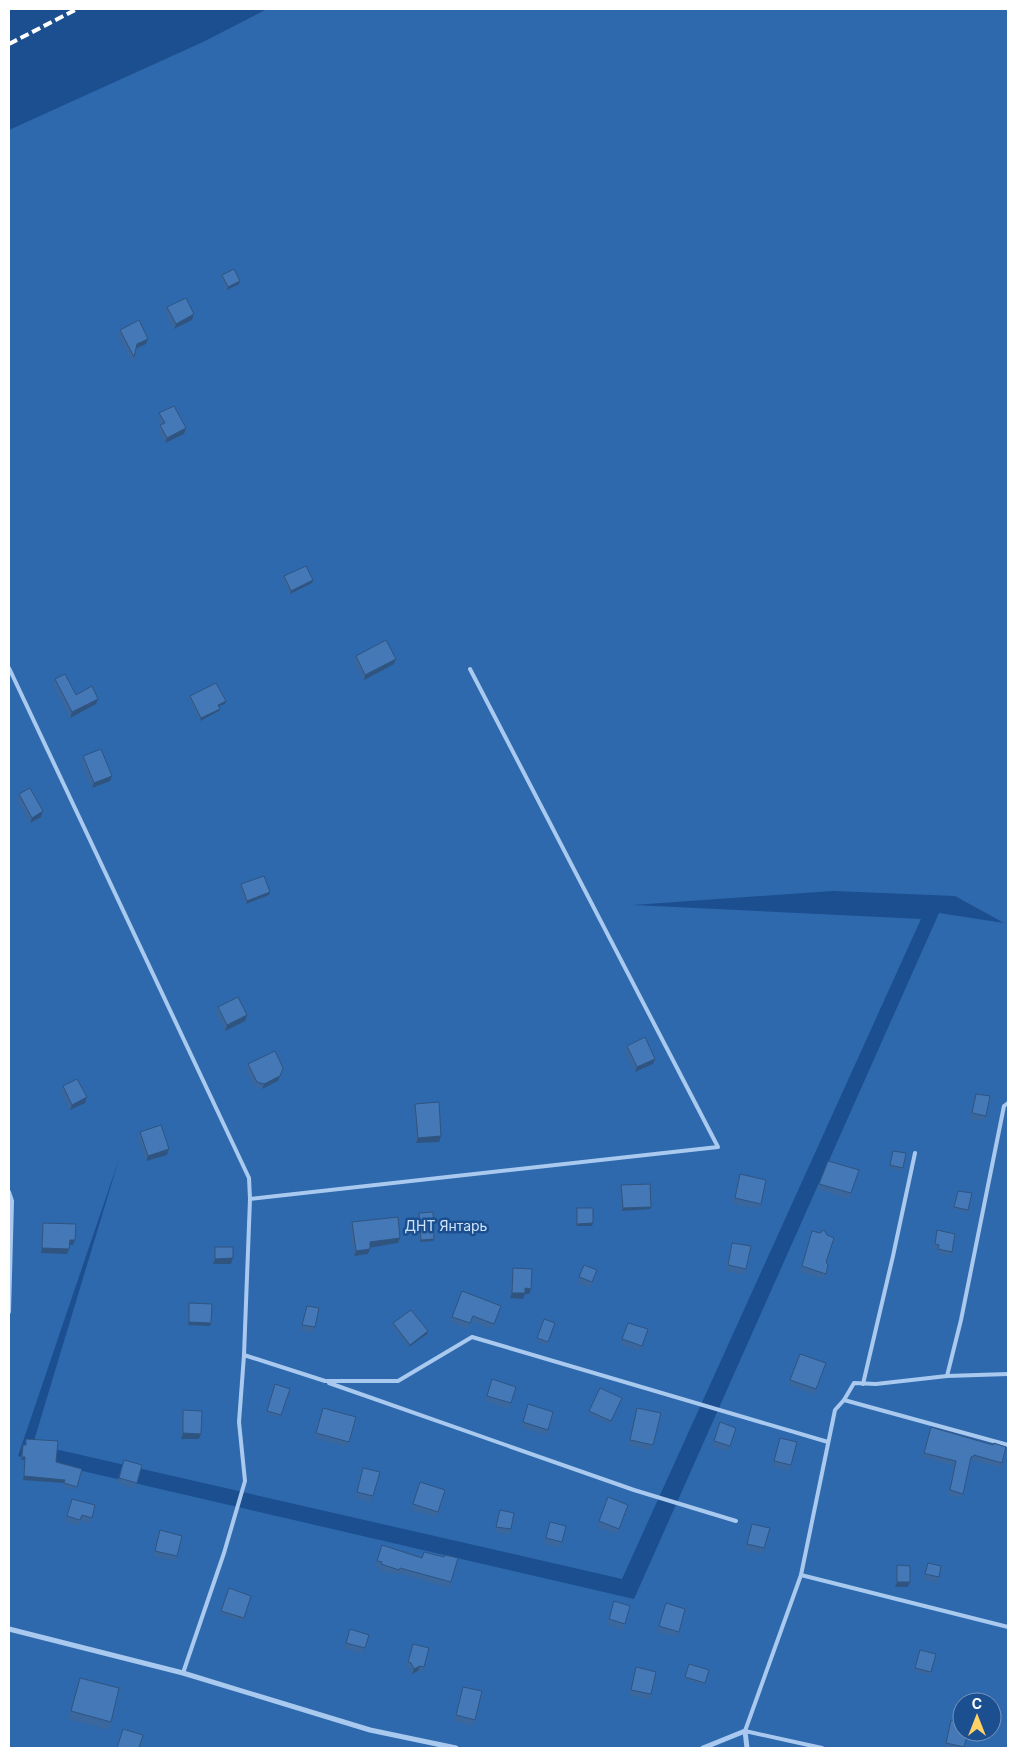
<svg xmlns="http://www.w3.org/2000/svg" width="1017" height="1757" font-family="Inter,sans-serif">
<rect width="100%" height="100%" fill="#1b4f8f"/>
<!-- green -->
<path fill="#2e69ad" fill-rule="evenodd" d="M267,9h741v1739h-999v-1618l196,-89zM833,891l122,5 49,27 -65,-10 -305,686 -616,-143 101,-297 -86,285 589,135 299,-660 -288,-14zM962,1702h30v30h-30z"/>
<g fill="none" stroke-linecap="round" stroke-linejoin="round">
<!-- lane -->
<g stroke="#a9c9ee" stroke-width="4">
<polyline points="9,668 249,1178 250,1199"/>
<polyline points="9,1192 12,1201 9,1312"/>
<polyline points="244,1355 250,1199 718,1147 470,669"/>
<polyline points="947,1376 961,1320 1004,1106 1008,1103"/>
<polyline points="329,1383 634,1490 736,1521"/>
<polyline points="863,1384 893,1256 915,1153"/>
<polyline points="844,1400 1008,1445"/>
<polyline points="801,1575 1008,1627"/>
<polyline points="183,1673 224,1553 245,1481 239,1422 244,1355 325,1381 398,1381 472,1337 828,1442"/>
<polyline points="822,1748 745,1731 801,1575 835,1410 844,1400 854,1383 876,1384 947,1376 1008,1374"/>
</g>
<!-- street -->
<g stroke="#a9c9ee" stroke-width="5">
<polyline points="9,1629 183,1673 370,1730 456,1748"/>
<polyline points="703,1748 745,1731 747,1748"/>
</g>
<!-- rail -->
<polyline stroke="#fff" stroke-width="4" stroke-dasharray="9 4" stroke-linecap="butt" points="9,44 77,9"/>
</g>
<!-- wall -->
<g fill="#3a679d">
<polygon points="222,275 239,284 227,290 221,278"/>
<polygon points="167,307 192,320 174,329 165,312"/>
<polygon points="120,330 146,344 136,349 132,362 118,335"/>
<polygon points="159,413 186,428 184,434 165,443 158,430 161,425 158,418"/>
<polygon points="284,576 313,580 312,583 290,594 283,579"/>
<polygon points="356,656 394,664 364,680 354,661"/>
<polygon points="55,679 76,695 96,704 70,718 53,684"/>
<polygon points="190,696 226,701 225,704 219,706 220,709 219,711 200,721 189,698"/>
<polygon points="83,756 110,781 92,788 81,761"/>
<polygon points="19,794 41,817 30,823 17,800"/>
<polygon points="241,884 269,895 246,904 240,887"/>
<polygon points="218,1007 247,1015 245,1021 225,1031 216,1012"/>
<polygon points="627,1046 655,1059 653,1064 635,1072 625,1051"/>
<polygon points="248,1064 278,1081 262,1089 255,1087 246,1070"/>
<polygon points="63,1086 87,1097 85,1103 70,1110 61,1092"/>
<polygon points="976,1094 986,1116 984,1121 970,1119 974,1099"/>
<polygon points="415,1104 441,1136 439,1142 416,1143 414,1109"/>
<polygon points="140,1132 167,1155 146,1161 138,1137"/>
<polygon points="893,1151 903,1168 902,1171 889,1168"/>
<polygon points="859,1170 849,1199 817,1189 819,1184"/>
<polygon points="740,1174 761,1204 759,1209 733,1204 738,1180"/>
<polygon points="621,1185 651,1207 650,1209 622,1211 620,1188"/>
<polygon points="958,1191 968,1210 967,1213 953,1209"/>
<polygon points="577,1208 592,1226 576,1226 576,1211"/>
<polygon points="419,1213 433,1241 420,1242 418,1216"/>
<polygon points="352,1222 400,1238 398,1243 370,1247 368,1254 354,1256 350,1228"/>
<polygon points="43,1223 73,1245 69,1245 69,1249 67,1254 41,1253 41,1228"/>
<polygon points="937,1230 952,1252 950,1256 937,1253 937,1249 933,1248"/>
<polygon points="812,1231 826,1262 826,1274 824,1279 800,1272"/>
<polygon points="732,1243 746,1269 744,1275 726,1271"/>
<polygon points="215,1247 231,1264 213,1264 213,1253"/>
<polygon points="584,1265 597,1270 590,1288 577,1283"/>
<polygon points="513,1268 531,1289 529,1294 525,1294 523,1299 510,1298 511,1273"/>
<polygon points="462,1291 501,1306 492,1329 471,1321 468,1329 450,1322"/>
<polygon points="189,1303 210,1326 188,1325 188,1306"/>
<polygon points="307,1306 315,1327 313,1333 300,1330"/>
<polygon points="544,1319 555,1323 547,1345 536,1341"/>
<polygon points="393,1323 427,1334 409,1347 392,1326"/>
<polygon points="628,1323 642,1346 640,1351 621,1345"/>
<polygon points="800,1354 826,1363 814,1394 788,1385"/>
<polygon points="492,1379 516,1387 509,1409 485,1401"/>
<polygon points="275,1384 290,1389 280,1418 266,1413"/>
<polygon points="600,1388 622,1398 610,1424 588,1414"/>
<polygon points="528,1404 553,1412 546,1435 521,1427"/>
<polygon points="323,1408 349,1442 347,1447 314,1438"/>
<polygon points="637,1408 653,1445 651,1450 628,1445"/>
<polygon points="183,1410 199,1439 181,1439 181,1415"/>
<polygon points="720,1422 736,1428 728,1451 712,1446"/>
<polygon points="931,1427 1002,1463 1000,1468 972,1460 972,1462 970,1462 962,1498 948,1495 954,1466 922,1457"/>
<polygon points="780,1438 791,1465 789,1471 772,1466"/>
<polygon points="26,1439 56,1462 82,1469 76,1490 63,1486 64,1483 23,1480 24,1460 21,1460 22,1448 23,1445 25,1445"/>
<polygon points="124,1460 137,1483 135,1489 117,1483"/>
<polygon points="363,1468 373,1496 371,1502 355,1498"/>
<polygon points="420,1482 438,1512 436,1517 411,1510"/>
<polygon points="608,1497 628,1505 617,1534 597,1527"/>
<polygon points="72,1499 92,1518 90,1523 80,1521 78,1525 65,1522"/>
<polygon points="500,1510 511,1529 509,1535 495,1532 498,1516"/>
<polygon points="550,1522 562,1542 560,1548 544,1544"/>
<polygon points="752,1524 764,1548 762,1554 745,1549"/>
<polygon points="160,1530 177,1556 175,1561 153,1556"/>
<polygon points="382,1545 422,1557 424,1552 451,1582 449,1588 398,1573 397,1575 379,1570 380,1568 375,1566"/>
<polygon points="928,1563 939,1577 937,1583 923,1579"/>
<polygon points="897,1565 908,1587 895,1587 895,1571"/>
<polygon points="229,1588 244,1618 243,1621 220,1614"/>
<polygon points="614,1601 630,1606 623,1630 607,1625"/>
<polygon points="666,1603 679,1632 677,1637 657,1632"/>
<polygon points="350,1629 369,1635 363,1654 344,1648"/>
<polygon points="411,1649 424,1667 422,1672 418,1671 412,1674 409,1668 406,1667"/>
<polygon points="920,1650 931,1672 930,1675 914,1671"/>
<polygon points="689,1664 705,1683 704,1685 684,1679"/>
<polygon points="636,1667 651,1694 649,1700 629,1695"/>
<polygon points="80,1678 111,1722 108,1730 68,1719 77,1686"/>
<polygon points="463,1687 475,1720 473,1726 454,1721"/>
<polygon points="951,1720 968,1732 964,1748 944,1748"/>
</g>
<!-- shaded-wall -->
<g fill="#305480">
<polygon points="240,281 239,284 227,290 228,287"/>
<polygon points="194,314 192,320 174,329 176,324"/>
<polygon points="148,339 146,344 135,349 137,344"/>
<polygon points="186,428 184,434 165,443 167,438"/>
<polygon points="313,580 312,583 290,594 291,591"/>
<polygon points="396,659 394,664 364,680 365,675"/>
<polygon points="98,699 96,704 70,718 72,712"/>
<polygon points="226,701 225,704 217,707 218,705"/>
<polygon points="220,709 219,711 200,721 201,718"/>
<polygon points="112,776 110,781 92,788 94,783"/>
<polygon points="43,811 41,817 30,823 32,818"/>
<polygon points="270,892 269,895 246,904 247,901"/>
<polygon points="247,1015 245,1021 225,1031 227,1025"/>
<polygon points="655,1059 653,1064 635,1072 637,1067"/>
<polygon points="283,1068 278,1081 262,1089 264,1084"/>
<polygon points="87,1097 85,1103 70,1110 72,1105"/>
<polygon points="441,1136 439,1142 416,1143 418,1138"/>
<polygon points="169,1149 167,1155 146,1161 148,1156"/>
<polygon points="651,1207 650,1209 622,1211 623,1208"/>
<polygon points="593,1223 592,1226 576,1226 577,1224"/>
<polygon points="400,1238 398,1243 368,1248 370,1242"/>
<polygon points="434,1239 433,1241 420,1242 421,1240"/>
<polygon points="70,1240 75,1240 73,1245 68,1245"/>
<polygon points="42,1248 69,1249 67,1254 41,1253"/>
<polygon points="370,1249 368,1254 354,1256 356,1251"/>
<polygon points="233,1258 231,1264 213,1264 215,1259"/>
<polygon points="525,1288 531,1289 529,1294 525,1294 523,1299 510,1298 512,1293"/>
<polygon points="189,1322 211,1323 210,1326 188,1325"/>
<polygon points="428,1331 427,1334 409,1347 410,1345"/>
<polygon points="183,1433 201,1434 199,1439 181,1439"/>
<polygon points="22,1457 25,1457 24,1460 21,1460"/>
<polygon points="24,1476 65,1480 64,1483 23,1480"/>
<polygon points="897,1582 910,1582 908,1587 895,1587"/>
<polygon points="420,1666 418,1671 412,1674 414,1669"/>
</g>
<!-- building -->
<g fill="#4478b7" stroke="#305480">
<polygon points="234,269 240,281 228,287 222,275"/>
<polygon points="186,298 194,314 176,324 167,307"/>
<polygon points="139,320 148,339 137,344 134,357 120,330"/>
<polygon points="174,406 186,428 167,438 160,425 165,423 159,413"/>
<polygon points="306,566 313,580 291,591 284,576"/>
<polygon points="386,640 396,659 365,675 356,656"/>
<polygon points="65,674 76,695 92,686 98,699 72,712 55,679"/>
<polygon points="216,683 226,701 218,705 220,709 201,718 190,696"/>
<polygon points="101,749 112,776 94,783 83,756"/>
<polygon points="30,788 43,811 32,818 19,794"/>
<polygon points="264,876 270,892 247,901 241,884"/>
<polygon points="238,997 247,1015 227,1025 218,1007"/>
<polygon points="645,1037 655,1059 637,1067 627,1046"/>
<polygon points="275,1051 283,1068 280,1076 264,1084 257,1082 248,1064"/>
<polygon points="77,1079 87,1097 72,1105 63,1086"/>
<polygon points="976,1094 990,1096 986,1116 972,1113"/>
<polygon points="439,1102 441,1136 418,1138 415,1104"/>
<polygon points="161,1125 169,1149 148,1156 140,1132"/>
<polygon points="893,1151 906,1153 903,1168 890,1165"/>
<polygon points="828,1161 859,1170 851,1193 819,1184"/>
<polygon points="740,1174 766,1180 761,1204 735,1198"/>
<polygon points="650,1184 651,1207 623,1208 621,1185"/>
<polygon points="958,1191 972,1193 968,1210 954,1207"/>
<polygon points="577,1208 593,1208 593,1223 577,1224"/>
<polygon points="433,1212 434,1239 421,1240 419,1213"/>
<polygon points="398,1217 400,1238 370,1242 370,1249 356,1251 352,1222"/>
<polygon points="43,1223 76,1224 75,1240 70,1240 69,1249 42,1248"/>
<polygon points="824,1230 827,1235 834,1238 826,1262 828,1265 826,1274 802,1266 812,1231 820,1233"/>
<polygon points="937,1230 955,1234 952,1252 938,1249 939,1245 935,1244"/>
<polygon points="732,1243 751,1246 746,1269 728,1265"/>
<polygon points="215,1247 233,1247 233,1258 215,1259"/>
<polygon points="584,1265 597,1270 592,1282 579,1277"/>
<polygon points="513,1268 532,1269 531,1289 525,1288 525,1293 512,1293"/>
<polygon points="462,1291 501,1306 494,1324 473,1316 470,1323 452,1317"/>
<polygon points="189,1303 212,1304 211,1323 189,1322"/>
<polygon points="307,1306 319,1308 315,1327 302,1325"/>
<polygon points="411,1310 428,1331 410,1345 393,1323"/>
<polygon points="544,1319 555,1323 548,1342 537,1338"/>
<polygon points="628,1323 648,1329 642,1346 622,1339"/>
<polygon points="800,1354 826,1363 816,1389 790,1380"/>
<polygon points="492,1379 516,1387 511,1403 487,1396"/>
<polygon points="275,1384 290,1389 281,1415 267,1411"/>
<polygon points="600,1388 622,1398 611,1421 589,1411"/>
<polygon points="528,1404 553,1412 548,1430 523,1422"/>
<polygon points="323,1408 356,1417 349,1442 316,1433"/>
<polygon points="637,1408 661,1413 653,1445 630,1440"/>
<polygon points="183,1410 202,1411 201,1434 183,1433"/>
<polygon points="720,1422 736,1428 730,1446 714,1441"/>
<polygon points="931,1427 993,1445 994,1443 1006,1447 1002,1463 974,1455 973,1457 971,1457 963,1494 950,1490 956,1461 924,1453"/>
<polygon points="780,1438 797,1442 791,1465 774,1461"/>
<polygon points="26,1439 58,1441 56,1462 82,1469 77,1487 64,1483 65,1480 24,1476 25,1457 22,1457 23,1445 26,1445"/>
<polygon points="124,1460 142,1465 137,1483 119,1478"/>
<polygon points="363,1468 380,1472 373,1496 357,1492"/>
<polygon points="420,1482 445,1490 438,1512 413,1504"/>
<polygon points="608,1497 628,1505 619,1529 599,1521"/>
<polygon points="72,1499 95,1505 92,1518 82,1515 80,1520 67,1516"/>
<polygon points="500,1510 514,1513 511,1529 496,1527"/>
<polygon points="550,1522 566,1526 562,1542 546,1538"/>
<polygon points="752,1524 770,1528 764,1548 747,1544"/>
<polygon points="160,1530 182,1536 177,1556 155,1551"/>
<polygon points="382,1545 422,1558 424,1552 444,1557 445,1555 458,1558 451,1582 400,1568 399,1570 381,1564 382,1562 377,1561"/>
<polygon points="928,1563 941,1566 939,1577 925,1574"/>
<polygon points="897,1565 910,1566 910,1582 897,1582"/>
<polygon points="229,1588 251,1596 244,1618 221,1611"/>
<polygon points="614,1601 630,1606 625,1624 609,1619"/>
<polygon points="666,1603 685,1609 679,1632 659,1626"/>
<polygon points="350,1629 369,1635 365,1648 346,1643"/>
<polygon points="413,1644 429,1648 424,1667 420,1666 414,1669 411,1663 408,1662"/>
<polygon points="920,1650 936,1654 931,1672 915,1668"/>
<polygon points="689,1664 709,1670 705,1683 685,1677"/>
<polygon points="636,1667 656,1672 651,1694 631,1690"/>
<polygon points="80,1678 119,1688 111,1722 71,1711"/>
<polygon points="463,1687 482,1691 475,1720 456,1715"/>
<polygon points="951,1720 962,1722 962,1732 968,1732 964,1747 946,1743"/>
<polygon points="123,1729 143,1735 139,1748 117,1748"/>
</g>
<g text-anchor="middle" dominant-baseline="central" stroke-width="5" stroke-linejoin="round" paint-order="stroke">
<!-- park labels -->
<g font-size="14" fill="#cfe3fa" stroke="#1b4f8f">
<text x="446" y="1225">ДНТ Янтарь</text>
</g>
</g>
<!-- border -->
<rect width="1017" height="1757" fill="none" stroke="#ffffff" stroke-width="20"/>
<!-- north arrow -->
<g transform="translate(977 1717)"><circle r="24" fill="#1b4f8f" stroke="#7695bc"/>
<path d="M0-4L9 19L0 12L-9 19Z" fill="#ffd166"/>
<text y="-8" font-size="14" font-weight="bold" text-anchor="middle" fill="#ffffff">С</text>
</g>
</svg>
